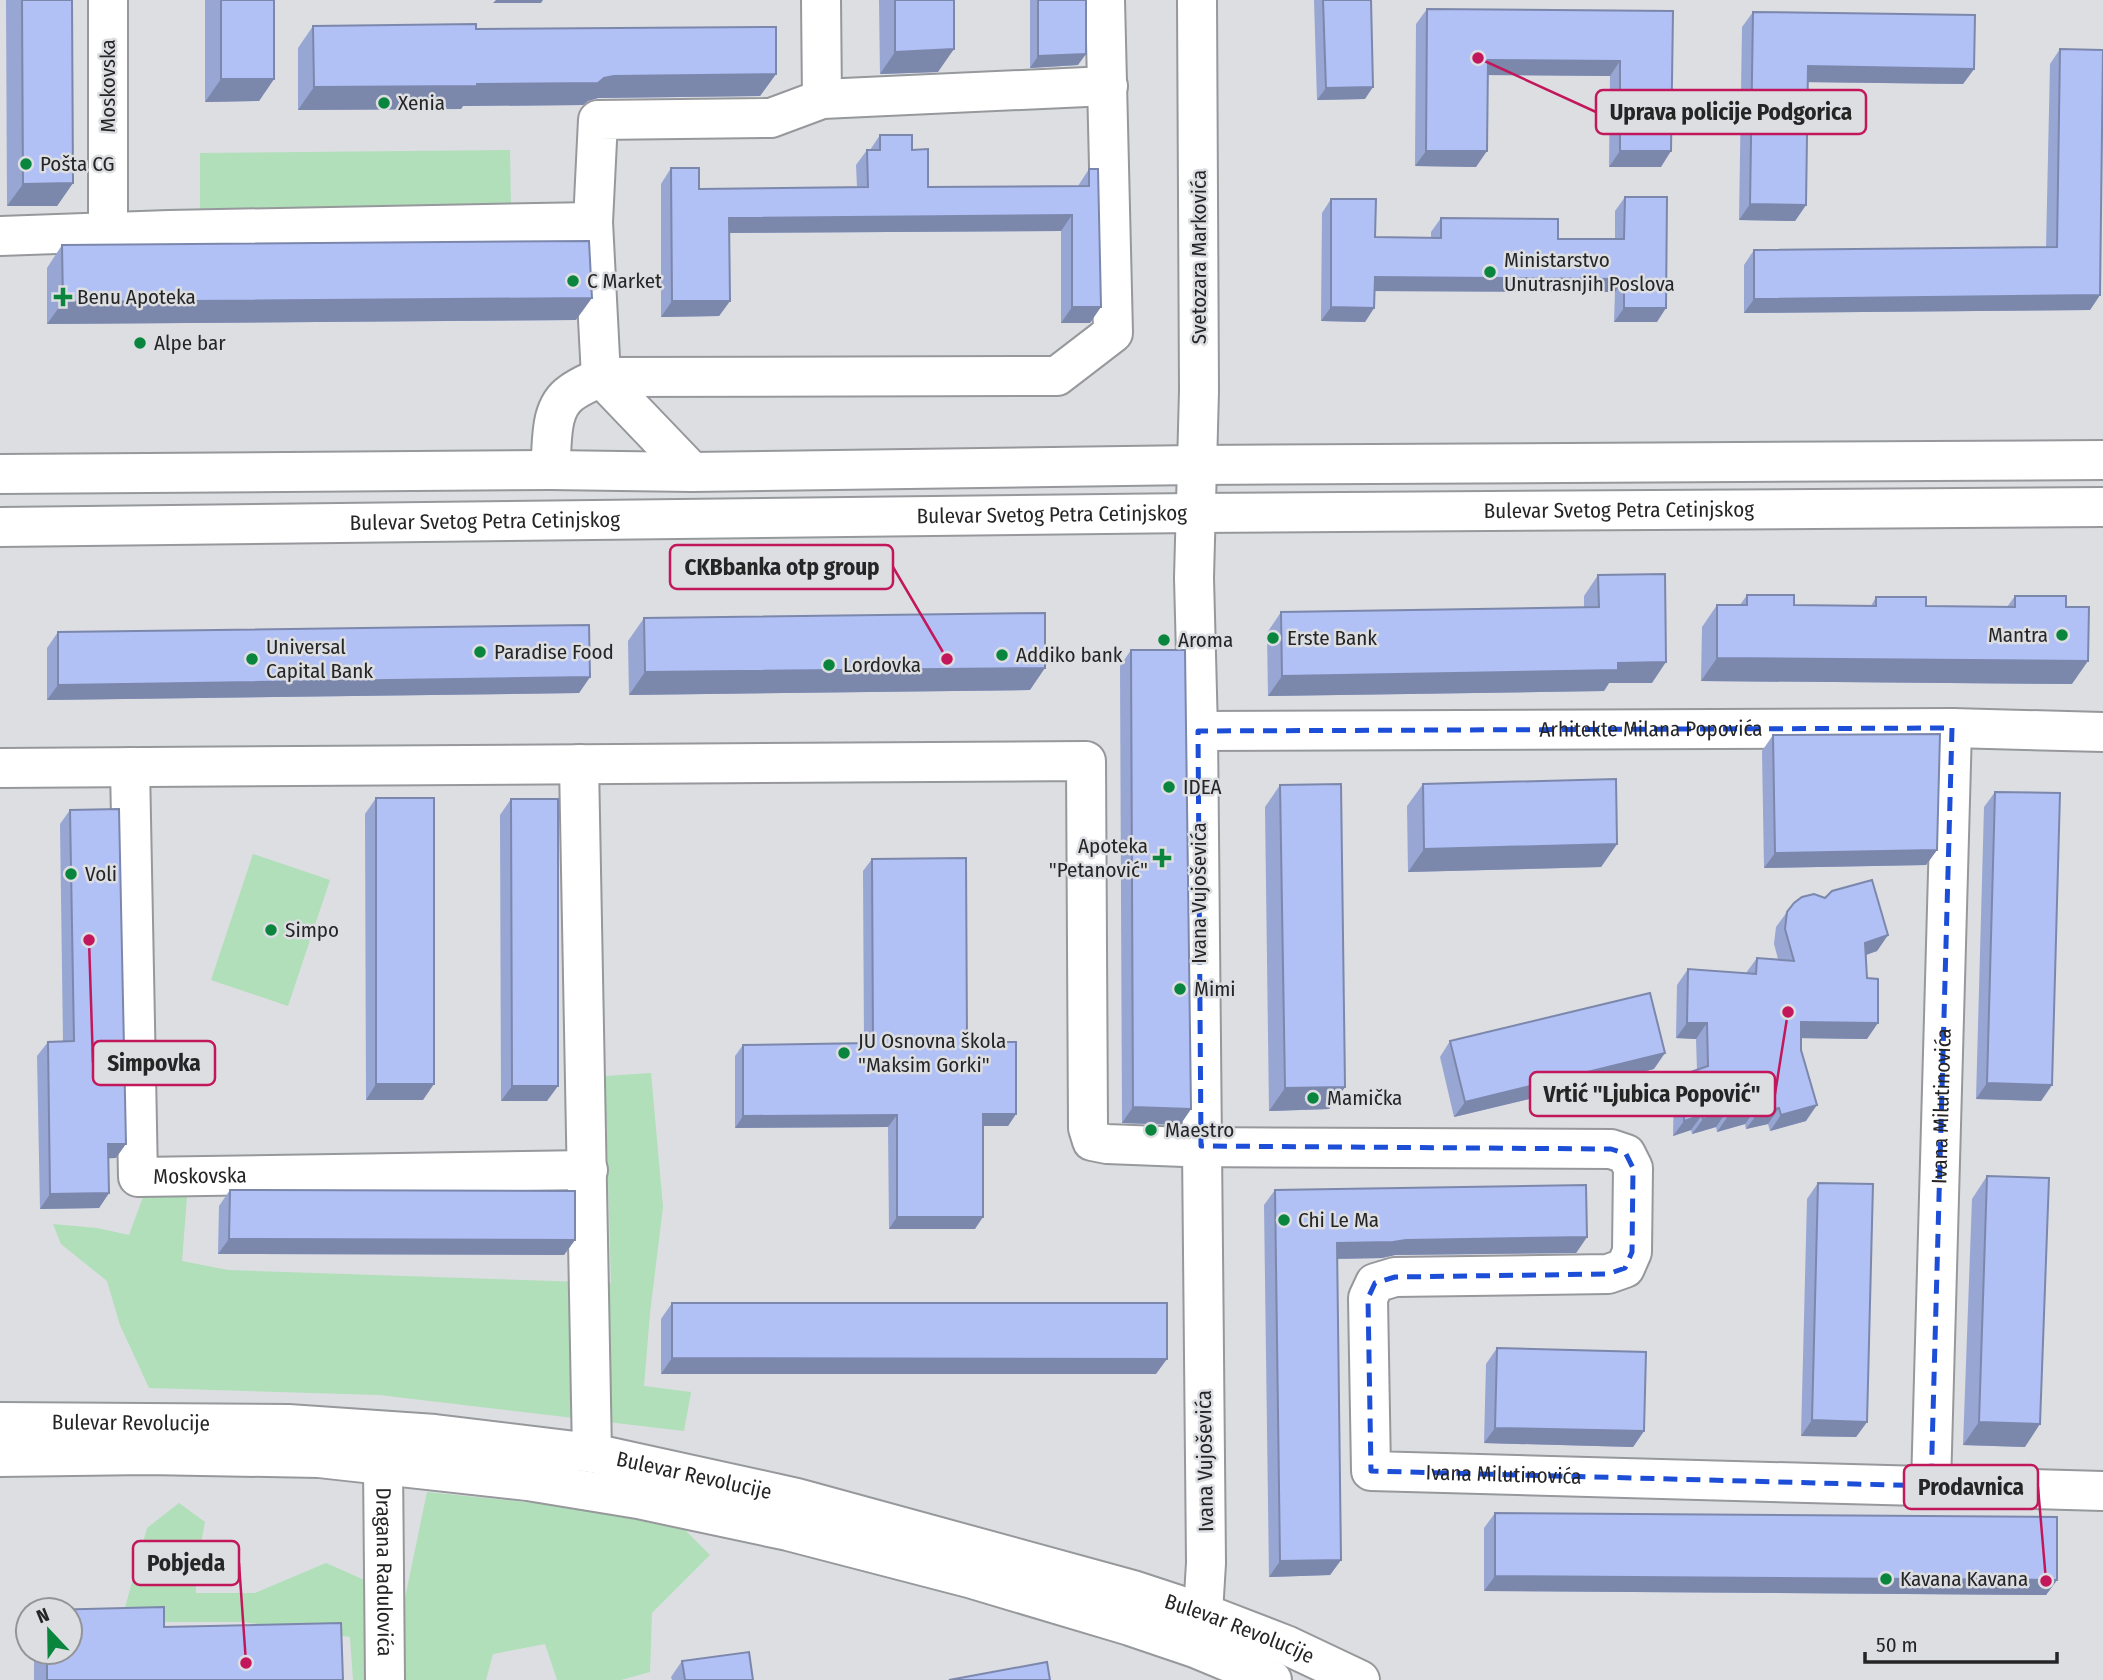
<svg xmlns="http://www.w3.org/2000/svg" width="2103" height="1680" font-family="'Fira Sans Condensed',sans-serif">
<rect width="100%" height="100%" fill="#dcdee2"/>
<!-- green -->
<g fill="#b0dfb9">
<polygon points="510,150 511,213 200,216 200,153"/>
<polygon points="253,854 330,880 288,1006 211,980"/>
<polygon points="651,1073 663,1207 650,1313 644,1386 691,1392 684,1431 379,1395 149,1388 120,1325 107,1281 61,1244 53,1224 97,1228 129,1235 143,1197 187,1197 182,1261 228,1270 611,1283 605,1076"/>
<polygon points="427,1492 555,1505 680,1525 710,1555 652,1613 650,1672 621,1680 557,1680 545,1644 493,1654 486,1680 353,1680 350,1637 243,1622 121,1622 147,1528 179,1503 205,1522 196,1568 196,1593 255,1593 326,1563 405,1598"/>
</g>
<g fill="none" stroke-linecap="round" stroke-linejoin="round">
<defs>
<g id="minor">
<polyline points="108,0 108,232"/>
<polyline points="821,0 822,99"/>
<polyline points="0,236 169,230 593,222"/>
<polyline points="601,377 593,222 598,120 771,118 822,99 1108,86"/>
<polyline points="601,377 692,472"/>
<path d="M550,470c3,-25 -2,-61 21,-77 9,-7 20,-11 30,-16l456,-1 56,-43 -8,-333"/>
<path id="s1" d="M1198,731l754,-3 151,4"/>
<polyline points="579,764 592,1453"/>
<path id="s2" d="M130,767l8,410 450,-7"/>
<path id="s3" d="M0,768l1086,-7 2,367 4,13 15,3 77,3 427,2 15,5 7,14 -1,84 -7,16 -17,6 -213,3 -20,6 -7,15 3,173 732,20"/>
<path id="s4" d="M383,1465l2,215"/>
<path id="s5" d="M1931,1486l21,-758"/>
<polyline points="1195,1645 1203,1613 1206,1563 1198,731 1194,578 1199,391 1197,0"/>
</g>
<g id="major">
<polyline points="0,474 550,470 692,472 1196,465 2103,460"/>
<path id="s6" d="M0,527l1194,-14 909,-6"/>
<path id="s7" d="M0,1422l288,2 147,10 157,19 205,45 336,92 70,23 83,32 74,35"/>
<polyline points="0,1457 147,1455 319,1458 528,1481 638,1499 788,1531 969,1578 1130,1626 1195,1648 1272,1680"/>
</g>
</defs>
<!-- minor casing -->
<use href="#minor" stroke="#96989b" stroke-width="42"/>
<!-- major casing -->
<use href="#major" stroke="#96989b" stroke-width="42"/>
<!-- minor -->
<use href="#minor" stroke="#fff" stroke-width="38"/>
<!-- major -->
<use href="#major" stroke="#fff" stroke-width="38"/>
</g>
<!-- wall -->
<g fill="#98a6d3">
<polygon points="6,0 72,0 73,183 57,206 7,206"/>
<polygon points="205,0 274,0 274,79 259,101 205,102"/>
<polygon points="879,0 954,0 938,72 880,74"/>
<polygon points="1030,0 1086,0 1078,65 1030,68"/>
<polygon points="1314,0 1371,0 1365,99 1317,100"/>
<polygon points="1427,9 1673,11 1661,167 1609,167 1610,76 1488,75 1476,167 1415,166 1416,24"/>
<polygon points="1753,12 1974,69 1963,84 1808,82 1806,205 1795,221 1739,220 1742,27"/>
<polygon points="313,26 476,29 776,74 760,96 598,98 588,101 583,105 463,106 461,109 298,110 298,48"/>
<polygon points="2060,49 2100,295 2090,310 1744,313 1744,265 1754,250 2046,248 2050,64"/>
<polygon points="880,135 912,150 928,187 1078,186 1089,169 1090,323 1061,323 1061,231 729,233 730,301 719,316 661,317 661,184 671,168 699,189 857,187 856,165 867,150 870,150"/>
<polygon points="1625,197 1657,322 1614,322 1615,292 1375,291 1374,308 1365,322 1321,321 1322,213 1331,199 1375,237 1431,238 1431,232 1441,218 1558,239 1615,239 1615,211"/>
<polygon points="62,245 576,320 47,324 47,268"/>
<polygon points="1598,575 1652,683 1609,683 1604,691 1268,696 1267,633 1281,612 1584,607 1584,596"/>
<polygon points="1747,595 1794,605 1871,606 1876,597 1926,606 2007,607 2015,596 2066,607 2072,684 1701,681 1702,627 1717,605 1740,605"/>
<polygon points="644,618 1030,690 629,695 628,641"/>
<polygon points="58,632 590,677 579,693 47,700 47,648"/>
<polygon points="1131,650 1191,1109 1180,1125 1122,1123 1120,666"/>
<polygon points="1773,735 1937,850 1926,865 1764,868 1762,751"/>
<polygon points="1423,784 1617,844 1601,867 1408,872 1407,806"/>
<polygon points="1280,785 1345,1087 1329,1109 1269,1111 1265,807"/>
<polygon points="1995,792 2052,1085 2041,1101 1976,1099 1984,807"/>
<polygon points="376,798 423,1100 366,1100 365,814"/>
<polygon points="511,799 547,1101 501,1101 500,815"/>
<polygon points="70,810 116,1158 109,1158 109,1193 99,1208 40,1209 37,1056 48,1042 63,1042 60,824"/>
<polygon points="872,859 967,1042 1016,1114 1008,1126 983,1126 975,1229 889,1229 888,1127 735,1128 735,1056 743,1045 864,1043 863,871"/>
<polygon points="1787,912 1888,935 1877,951 1866,955 1867,1039 1801,1038 1801,1050 1806,1121 1770,1131 1768,1124 1746,1129 1745,1124 1717,1132 1716,1127 1692,1134 1691,1130 1673,1136 1674,1090 1685,1074 1697,1070 1696,1039 1676,1038 1677,985 1688,969 1746,973 1757,958 1778,959 1774,944 1776,927"/>
<polygon points="1450,1041 1654,1069 1454,1117 1440,1057"/>
<polygon points="1987,1176 2025,1447 1963,1445 1972,1199"/>
<polygon points="1818,1183 1867,1422 1856,1437 1801,1436 1807,1199"/>
<polygon points="230,1190 575,1240 564,1255 218,1254 219,1206"/>
<polygon points="1275,1190 1587,1237 1576,1253 1395,1255 1382,1258 1337,1259 1341,1560 1330,1575 1269,1577 1264,1205"/>
<polygon points="672,1303 1156,1374 661,1374 661,1319"/>
<polygon points="1497,1348 1644,1431 1633,1447 1484,1443 1486,1364"/>
<polygon points="1495,1513 2057,1580 2046,1595 1484,1591 1484,1528"/>
<polygon points="164,1627 343,1680 34,1680 34,1652 70,1652"/>
<polygon points="682,1661 753,1680 672,1680 671,1677"/>
</g>
<!-- shaded-wall -->
<g fill="#7c87ac">
<polygon points="496,0 543,0 541,3 493,3"/>
<polygon points="954,49 938,72 880,74 895,52"/>
<polygon points="1086,54 1078,65 1030,68 1038,56"/>
<polygon points="1488,60 1620,61 1610,76 1477,75"/>
<polygon points="1808,66 1974,69 1963,84 1797,82"/>
<polygon points="776,74 760,96 598,98 588,101 583,105 463,106 461,109 298,110 314,87 477,84 614,76"/>
<polygon points="221,79 274,79 259,101 205,102"/>
<polygon points="1373,87 1365,99 1317,100 1326,88"/>
<polygon points="1426,151 1487,151 1476,167 1415,166"/>
<polygon points="1620,151 1671,151 1661,167 1609,167"/>
<polygon points="73,183 57,206 7,206 23,184"/>
<polygon points="1750,204 1806,205 1795,221 1739,220"/>
<polygon points="1072,215 1061,231 719,233 729,218"/>
<polygon points="1375,277 1624,279 1615,292 1365,291"/>
<polygon points="2100,295 2090,310 1744,313 1754,299"/>
<polygon points="592,298 576,320 47,324 63,302"/>
<polygon points="672,301 730,301 719,316 661,317"/>
<polygon points="1072,307 1101,307 1090,323 1061,323"/>
<polygon points="1331,307 1374,308 1365,322 1321,321"/>
<polygon points="1624,308 1666,308 1657,322 1614,322"/>
<polygon points="1717,658 2088,661 2072,684 1701,681"/>
<polygon points="1666,662 1652,683 1609,683 1604,691 1268,696 1282,676 1618,663"/>
<polygon points="1045,668 1030,690 629,695 645,672"/>
<polygon points="590,677 579,693 47,700 58,685"/>
<polygon points="1617,844 1601,867 1408,872 1424,849"/>
<polygon points="1937,850 1926,865 1764,868 1775,853"/>
<polygon points="1888,935 1877,951 1854,959 1865,943"/>
<polygon points="1801,1022 1878,1023 1867,1039 1790,1038"/>
<polygon points="1687,1023 1707,1023 1696,1039 1676,1038"/>
<polygon points="1665,1053 1654,1069 1454,1117 1465,1102"/>
<polygon points="1987,1083 2052,1085 2041,1101 1976,1099"/>
<polygon points="376,1084 434,1084 423,1100 366,1100"/>
<polygon points="512,1086 558,1086 547,1101 501,1101"/>
<polygon points="1345,1087 1329,1109 1269,1111 1285,1088"/>
<polygon points="1817,1105 1806,1121 1770,1131 1781,1115"/>
<polygon points="1133,1107 1191,1109 1180,1125 1122,1123"/>
<polygon points="1779,1108 1768,1124 1746,1129 1757,1114"/>
<polygon points="1756,1109 1745,1124 1717,1132 1728,1116"/>
<polygon points="1727,1111 1716,1127 1692,1134 1703,1119"/>
<polygon points="983,1114 1016,1114 1008,1126 975,1126"/>
<polygon points="897,1115 888,1127 735,1128 743,1116"/>
<polygon points="1702,1115 1691,1130 1673,1136 1684,1121"/>
<polygon points="108,1144 126,1144 116,1158 98,1159"/>
<polygon points="109,1193 99,1208 40,1209 50,1194"/>
<polygon points="897,1217 983,1217 975,1229 889,1229"/>
<polygon points="1587,1237 1576,1253 1395,1255 1382,1258 1326,1259 1337,1243 1406,1240"/>
<polygon points="229,1239 575,1240 564,1255 218,1254"/>
<polygon points="672,1358 1167,1359 1156,1374 661,1374"/>
<polygon points="1812,1420 1867,1422 1856,1437 1801,1436"/>
<polygon points="1979,1422 2040,1424 2025,1447 1963,1445"/>
<polygon points="1495,1428 1644,1431 1633,1447 1484,1443"/>
<polygon points="1341,1560 1330,1575 1269,1577 1280,1561"/>
<polygon points="1495,1576 2057,1580 2046,1595 1484,1591"/>
</g>
<!-- building -->
<g fill="#b1c1f5" stroke="#7c87ac" stroke-width="2">
<polygon points="22,0 72,0 73,183 23,184"/>
<rect x="221" y="0" width="53" height="79"/>
<polygon points="895,0 954,0 954,49 895,52"/>
<polygon points="1038,0 1086,0 1086,54 1038,56"/>
<polygon points="1323,0 1371,0 1373,87 1326,88"/>
<polygon points="1427,9 1673,11 1671,151 1620,151 1620,61 1488,60 1487,151 1426,151"/>
<polygon points="1753,12 1975,15 1974,69 1808,66 1806,205 1750,204"/>
<polygon points="476,24 476,29 776,27 776,74 614,76 604,78 598,83 477,84 477,86 314,87 313,26"/>
<polygon points="2060,49 2103,50 2100,295 1754,299 1754,250 2057,247"/>
<polygon points="880,135 912,135 912,150 928,149 928,187 1089,186 1089,169 1098,169 1101,307 1072,307 1072,215 729,218 730,301 672,301 671,168 699,168 699,189 868,187 867,150 880,150"/>
<polygon points="1625,197 1667,197 1666,308 1624,308 1624,279 1375,277 1374,308 1331,307 1331,199 1376,199 1375,237 1441,238 1441,218 1558,219 1558,239 1624,239"/>
<polygon points="589,241 592,298 63,302 62,245"/>
<polygon points="1665,574 1666,662 1618,663 1618,670 1282,676 1281,612 1599,607 1598,575"/>
<polygon points="1747,595 1794,595 1794,605 1876,606 1876,597 1926,597 1926,606 2015,607 2015,596 2066,596 2066,607 2089,607 2088,661 1717,658 1717,605 1747,605"/>
<polygon points="1045,613 1045,668 645,672 644,618"/>
<polygon points="589,625 590,677 58,685 58,632"/>
<polygon points="1131,650 1185,650 1191,1109 1133,1107"/>
<polygon points="1940,734 1937,850 1775,853 1773,735"/>
<polygon points="1616,779 1617,844 1424,849 1423,784"/>
<polygon points="1341,784 1345,1087 1285,1088 1280,785"/>
<polygon points="1995,792 2060,793 2052,1085 1987,1083"/>
<rect x="376" y="798" width="58" height="286"/>
<polygon points="511,799 558,799 558,1086 512,1086"/>
<polygon points="119,809 126,1144 108,1144 109,1193 50,1194 48,1042 74,1041 70,810"/>
<polygon points="966,858 967,1042 1016,1042 1016,1114 983,1114 983,1217 897,1217 897,1115 743,1116 743,1045 873,1043 872,859"/>
<polygon points="1872,880 1888,935 1865,943 1867,978 1878,979 1878,1023 1801,1022 1801,1050 1817,1105 1781,1115 1779,1108 1757,1114 1756,1109 1728,1116 1727,1111 1703,1119 1702,1115 1684,1121 1685,1074 1708,1066 1707,1023 1687,1023 1688,969 1756,974 1757,958 1794,961 1785,929 1787,912 1794,903 1802,897 1814,894 1825,898 1832,891"/>
<polygon points="1650,993 1665,1053 1465,1102 1450,1041"/>
<polygon points="1987,1176 2049,1178 2040,1424 1979,1422"/>
<polygon points="1818,1183 1873,1184 1867,1422 1812,1420"/>
<polygon points="1586,1185 1587,1237 1406,1240 1393,1242 1337,1243 1341,1560 1280,1561 1275,1190"/>
<polygon points="230,1190 575,1191 575,1240 229,1239"/>
<polygon points="672,1303 1167,1303 1167,1359 672,1358"/>
<polygon points="1497,1348 1646,1352 1644,1431 1495,1428"/>
<polygon points="1495,1513 2057,1517 2057,1580 1495,1576"/>
<polygon points="164,1607 164,1627 341,1623 343,1680 47,1680 47,1652 70,1652 70,1610 46,1610"/>
<polygon points="749,1652 753,1680 685,1680 682,1661"/>
<polygon points="1047,1662 1050,1680 949,1680"/>
</g>
<!-- marked area -->
<path fill="none" stroke="#1d4ed8" stroke-width="5" stroke-dasharray="14 9" stroke-linejoin="round" d="M1952,728l-21,758 -560,-15 -3,-173 7,-15 20,-6 213,-3 17,-6 7,-16 1,-84 -7,-14 -15,-5 -410,-3 -3,-415z"/>
<!-- markers -->
<g fill="#09853e" stroke="#dcdee2" stroke-width="2.5">
<circle cx="384" cy="103" r="7"/>
<circle cx="26" cy="164" r="7"/>
<circle cx="1490" cy="272" r="7"/>
<circle cx="573" cy="281" r="7"/>
<path d="M59.5 286.5h7v7h7v7h-7v7h-7v-7h-7v-7h7z"/>
<circle cx="140" cy="343" r="7"/>
<circle cx="2062" cy="635" r="7"/>
<circle cx="1273" cy="638" r="7"/>
<circle cx="1164" cy="640" r="7"/>
<circle cx="480" cy="652" r="7"/>
<circle cx="1002" cy="655" r="7"/>
<circle cx="252" cy="659" r="7"/>
<circle cx="829" cy="665" r="7"/>
<circle cx="1169" cy="787" r="7"/>
<path d="M1158.5 847.5h7v7h7v7h-7v7h-7v-7h-7v-7h7z"/>
<circle cx="71" cy="874" r="7"/>
<circle cx="271" cy="930" r="7"/>
<circle cx="1180" cy="989" r="7"/>
<circle cx="844" cy="1053" r="7"/>
<circle cx="1313" cy="1098" r="7"/>
<circle cx="1151" cy="1130" r="7"/>
<circle cx="1284" cy="1220" r="7"/>
<circle cx="1886" cy="1579" r="7"/>
</g>
<g text-anchor="middle" dominant-baseline="central" stroke-width="5" stroke-linejoin="round" paint-order="stroke">
<!-- street labels -->
<g font-size="21" fill="#252526" stroke="#dcdee2">
<text transform="translate(108 86) rotate(-90)">Moskovska</text>
<text transform="translate(1199 257) rotate(-90)">Svetozara Markovića</text>
<text stroke="none"><textPath href="#s6" startOffset="1619">Bulevar Svetog Petra Cetinjskog</textPath></text>
<text stroke="none"><textPath href="#s6" startOffset="1052">Bulevar Svetog Petra Cetinjskog</textPath></text>
<text stroke="none"><textPath href="#s6" startOffset="485">Bulevar Svetog Petra Cetinjskog</textPath></text>
<text stroke="none"><textPath href="#s1" startOffset="453">Arhitekte Milana Popovića</textPath></text>
<text transform="translate(1199 893) rotate(-90)">Ivana Vujoševića</text>
<text stroke="none"><textPath href="#s5" startOffset="380">Ivana Milutinovića</textPath></text>
<text stroke="none"><textPath href="#s2" startOffset="472">Moskovska</textPath></text>
<text stroke="none"><textPath href="#s7" startOffset="131">Bulevar Revolucije</textPath></text>
<text transform="translate(1205 1461) rotate(-91)">Ivana Vujoševića</text>
<text stroke="none"><textPath href="#s7" startOffset="698">Bulevar Revolucije</textPath></text>
<text stroke="none"><textPath href="#s3" startOffset="2693">Ivana Milutinovića</textPath></text>
<text stroke="none"><textPath href="#s4" startOffset="107">Dragana Radulovića</textPath></text>
<text stroke="none"><textPath href="#s7" startOffset="1265">Bulevar Revolucije</textPath></text>
</g>
<!-- poi labels -->
<g font-size="21" fill="#252526" stroke="#dcdee2" text-anchor="start">
<text x="398" y="103">Xenia</text>
<text x="40" y="164">Pošta CG</text>
<text x="1504" y="260">Ministarstvo<tspan x="1504" dy="24">Unutrasnjih Poslova</tspan></text>
<text x="587" y="281">C Market</text>
<text x="77" y="297">Benu Apoteka</text>
<text x="154" y="343">Alpe bar</text>
<text x="2048" y="635" text-anchor="end">Mantra</text>
<text x="1287" y="638">Erste Bank</text>
<text x="1178" y="640">Aroma</text>
<text x="266" y="647">Universal<tspan x="266" dy="24">Capital Bank</tspan></text>
<text x="494" y="652">Paradise Food</text>
<text x="1016" y="655">Addiko bank</text>
<text x="843" y="665">Lordovka</text>
<text x="1183" y="787">IDEA</text>
<text x="1148" y="846" text-anchor="end">Apoteka<tspan x="1148" dy="24">"Petanović"</tspan></text>
<text x="85" y="874">Voli</text>
<text x="285" y="930">Simpo</text>
<text x="1194" y="989">Mimi</text>
<text x="858" y="1041">JU Osnovna škola<tspan x="858" dy="24">"Maksim Gorki"</tspan></text>
<text x="1327" y="1098">Mamička</text>
<text x="1165" y="1130">Maestro</text>
<text x="1298" y="1220">Chi Le Ma</text>
<text x="1900" y="1579">Kavana Kavana</text>
</g>
</g>
<!-- callouts -->
<path fill="none" stroke="#c2185b" stroke-width="2.5" d="M1478 58L1596 112M947 659L893 567M89 940L93 1063M1788 1012L1775 1094M2046 1581L2038 1487M246 1663L239 1563"/>
<g fill="#c2185b" stroke="#dcdee2" stroke-width="2.5">
<circle cx="1478" cy="58" r="7"/>
<circle cx="947" cy="659" r="7"/>
<circle cx="89" cy="940" r="7"/>
<circle cx="1788" cy="1012" r="7"/>
<circle cx="2046" cy="1581" r="7"/>
<circle cx="246" cy="1663" r="7"/>
</g>
<g fill="#dcdee2" stroke="#c2185b" stroke-width="2.5">
<rect x="1596" y="90" width="270" height="44" rx="7"/>
<rect x="670" y="545" width="223" height="44" rx="7"/>
<rect x="93" y="1041" width="122" height="44" rx="7"/>
<rect x="1530" y="1072" width="245" height="44" rx="7"/>
<rect x="1904" y="1465" width="134" height="44" rx="7"/>
<rect x="133" y="1541" width="106" height="44" rx="7"/>
</g>
<g font-size="23" text-anchor="middle" font-weight="bold" fill="#252526">
<text x="1731" y="120">Uprava policije Podgorica</text>
<text x="782" y="575">CKBbanka otp group</text>
<text x="154" y="1071">Simpovka</text>
<text x="1652" y="1102">Vrtić "Ljubica Popović"</text>
<text x="1971" y="1495">Prodavnica</text>
<text x="186" y="1571">Pobjeda</text>
</g>
<!-- north arrow -->
<g transform="translate(49 1631) rotate(338)"><circle r="33" fill="#dcdee2" stroke="#939497" stroke-width="2"/>
<path d="M0-5L12 26L0 18L-12 26Z" fill="#09853e"/>
<text y="-10" font-size="19" font-weight="bold" text-anchor="middle" fill="#252526">N</text>
</g>
<!-- scale -->
<path d="M1865 1652v10h192v-10" fill="none" stroke="#252526" stroke-width="3.5"/>
<text x="1876" y="1652" font-size="21" fill="#252526" stroke="#dcdee2" stroke-width="5" paint-order="stroke">50 m</text>
</svg>
